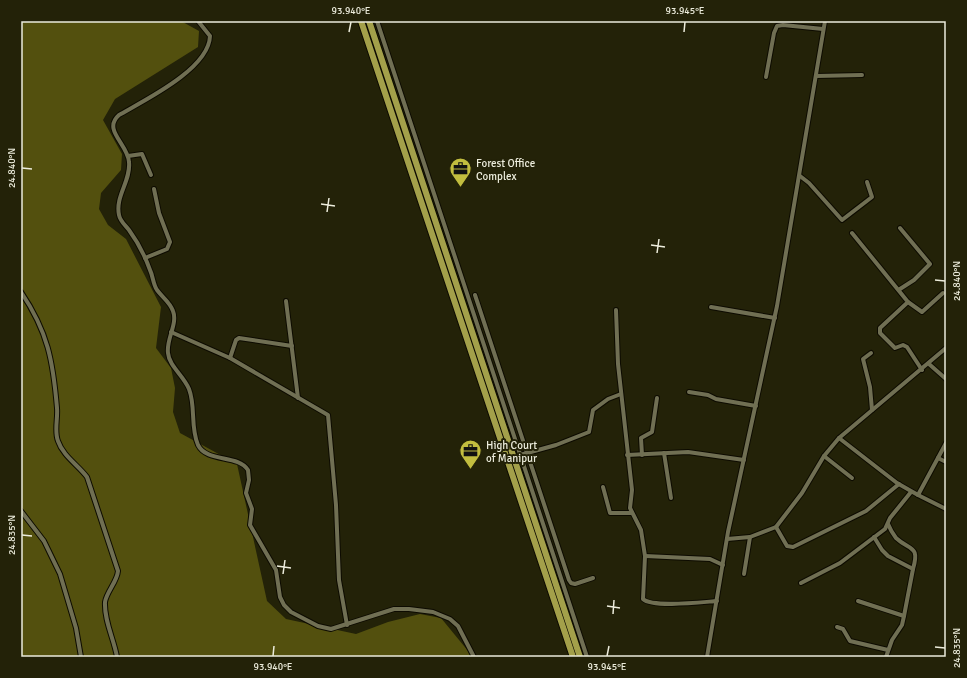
<svg xmlns="http://www.w3.org/2000/svg" width="967" height="678" font-family="Signika,sans-serif">
<rect width="100%" height="100%" fill="#232208"/>
<!-- forest -->
<polygon fill="#53500e" points="21,21 181,21 199,31 198,47 115,99 103,120 122,154 121,170 101,193 99,209 108,225 126,239 161,307 156,348 171,368 175,388 173,412 180,433 237,464 267,601 286,619 356,634 388,622 420,614 441,618 473,657 21,657"/>
<g fill="none" stroke-linecap="round" stroke-linejoin="round">
<defs>
<g id="minor">
<path d="M198,21l12,15c-1,33 -65,64 -91,79 -17,15 9,29 10,47 2,19 -14,34 -10,53 1,6 6,10 10,15 8,11 16,26 21,40 3,6 3,14 7,20 5,7 13,12 16,21 5,13 -7,28 -5,42 1,13 16,23 21,36 7,18 1,38 9,56 9,18 40,9 50,25l1,10 -3,13 6,16 -2,16 26,45 4,27 4,8 7,7 27,14 13,3 63,-20h15l24,3 17,7 8,7 16,31"/>
<polyline points="377,21 587,657"/>
<polyline points="816,76 862,75"/>
<polyline points="766,77 774,33 777,26 783,25 823,29"/>
<polyline points="128,156 142,154 151,175"/>
<polyline points="800,176 809,183 842,220 872,197 867,182"/>
<polyline points="852,233 908,302 880,328 880,333 895,348 903,345 907,347 922,370"/>
<polyline points="145,258 167,249 170,242 159,213 154,189"/>
<polyline points="900,289 914,280 930,264 900,228"/>
<path d="M21,292c27,40 32,69 36,116 1,11 -3,23 1,33 5,15 20,24 29,36l31,94c-1,11 -11,20 -13,31 -1,19 9,37 12,55"/>
<polyline points="475,295 569,580 571,583 575,584 593,578"/>
<polyline points="286,301 298,398"/>
<polyline points="908,302 922,312 943,293"/>
<polyline points="711,307 775,318"/>
<path d="M616,310l2,54 14,126 -2,18 11,22 4,26 -2,43c9,9 60,3 74,2"/>
<polyline points="171,332 230,358 328,415 336,505 339,580 347,625"/>
<polyline points="871,353 863,359 870,387 872,410"/>
<polyline points="230,358 236,340 239,338 292,346"/>
<polyline points="929,364 946,379"/>
<polyline points="689,392 708,395 716,399 756,406"/>
<polyline points="839,438 897,483 918,495 946,443"/>
<polyline points="664,453 671,498"/>
<polyline points="520,455 556,445 589,432 593,410 608,399 621,394"/>
<polyline points="627,455 688,452 744,460"/>
<polyline points="642,455 641,438 652,432 657,398"/>
<polyline points="824,456 852,478"/>
<polyline points="938,458 946,462"/>
<polyline points="603,487 610,513 632,513"/>
<polyline points="918,495 946,509"/>
<polyline points="21,511 44,541 60,574 76,628 81,657"/>
<path d="M888,524c2,5 5,10 8,14 14,13 24,7 17,31"/>
<polyline points="776,527 787,546 793,547 866,511 899,484"/>
<polyline points="874,537 882,550 888,556 913,569 904,616 902,625 892,640 886,657"/>
<polyline points="727,539 750,537 776,527 802,493 824,456 839,438 946,348"/>
<polyline points="645,556 710,559 723,565"/>
<polyline points="744,574 750,537"/>
<polyline points="801,583 840,563 885,529 890,518 911,492"/>
<polyline points="858,601 904,616"/>
<polyline points="837,627 843,629 850,641 888,650"/>
<polyline points="707,657 728,532 777,306 825,21"/>
</g>
<g id="highway">
<polyline points="361,21 573,657"/>
<polyline points="369,21 580,657"/>
</g>
</defs>
<!-- minor casing -->
<use href="#minor" stroke="#0d0b00" stroke-width="6"/>
<!-- highway casing -->
<use href="#highway" stroke="#0d0b00" stroke-width="8"/>
<!-- minor -->
<use href="#minor" stroke="#706f53" stroke-width="4"/>
<!-- highway -->
<use href="#highway" stroke="#a3a04a" stroke-width="6"/>
</g>
<!-- ticks -->
<path fill="none" stroke="#ececdc" stroke-width="1.5" d="M349,32l2,-10M684,32l1,-10M22,168l10,1M321,204l14,2M327,212l2,-14M651,245l14,2M657,253l2,-14M935,280l10,1M22,535l10,1M277,566l14,2M283,574l2,-14M607,606l13,2M613,614l1,-14M935,647l10,1M273,656l1,-10M607,656l2,-10"/>
<!-- icons -->
<defs>
<symbol id="office-pin" viewBox="-11 -11 22 30"><path d="M0 17L-7.5 6A9.5 9.5 0 1 1 7.5 6Z" fill="#c2bd3f" stroke="#232208"/><path d="M-6-3h4V-5.5h4V-3h4V5H-6ZM-1-4.5V-3h2v-1.5ZM-6 0V1H6V0Z" fill="#111"/></symbol>
</defs>
<g fill-rule="evenodd">
<use href="#office-pin" x="448" y="156" width="25" height="34"/>
<use href="#office-pin" x="458" y="438" width="25" height="34"/>
</g>
<g text-anchor="middle" dominant-baseline="central" stroke-width="4" stroke-linejoin="round" paint-order="stroke">
<!-- poi labels -->
<g font-size="11" fill="#ececdc" stroke="#232208" text-anchor="start">
<text x="476" y="163">Forest Office<tspan x="476" dy="13">Complex</tspan></text>
<text x="486" y="445">High Court<tspan x="486" dy="13">of Manipur</tspan></text>
</g>
</g>
<!-- border -->
<rect width="967" height="678" fill="none" stroke="#232208" stroke-width="44"/>
<rect x="22" y="22" width="923" height="634" fill="none" stroke="#ececdc" stroke-width="1.5"/>
<g font-size="10" text-anchor="middle" fill="#ececdc">
<text x="351" y="14">93.940°E</text>
<text x="685" y="14">93.945°E</text>
<text transform="translate(11 168) rotate(-90)" y="4">24.840°N</text>
<text transform="translate(956 281) rotate(-90)" y="4">24.840°N</text>
<text transform="translate(11 535) rotate(-90)" y="4">24.835°N</text>
<text transform="translate(956 648) rotate(-90)" y="4">24.835°N</text>
<text x="273" y="670">93.940°E</text>
<text x="607" y="670">93.945°E</text>
</g>
</svg>
